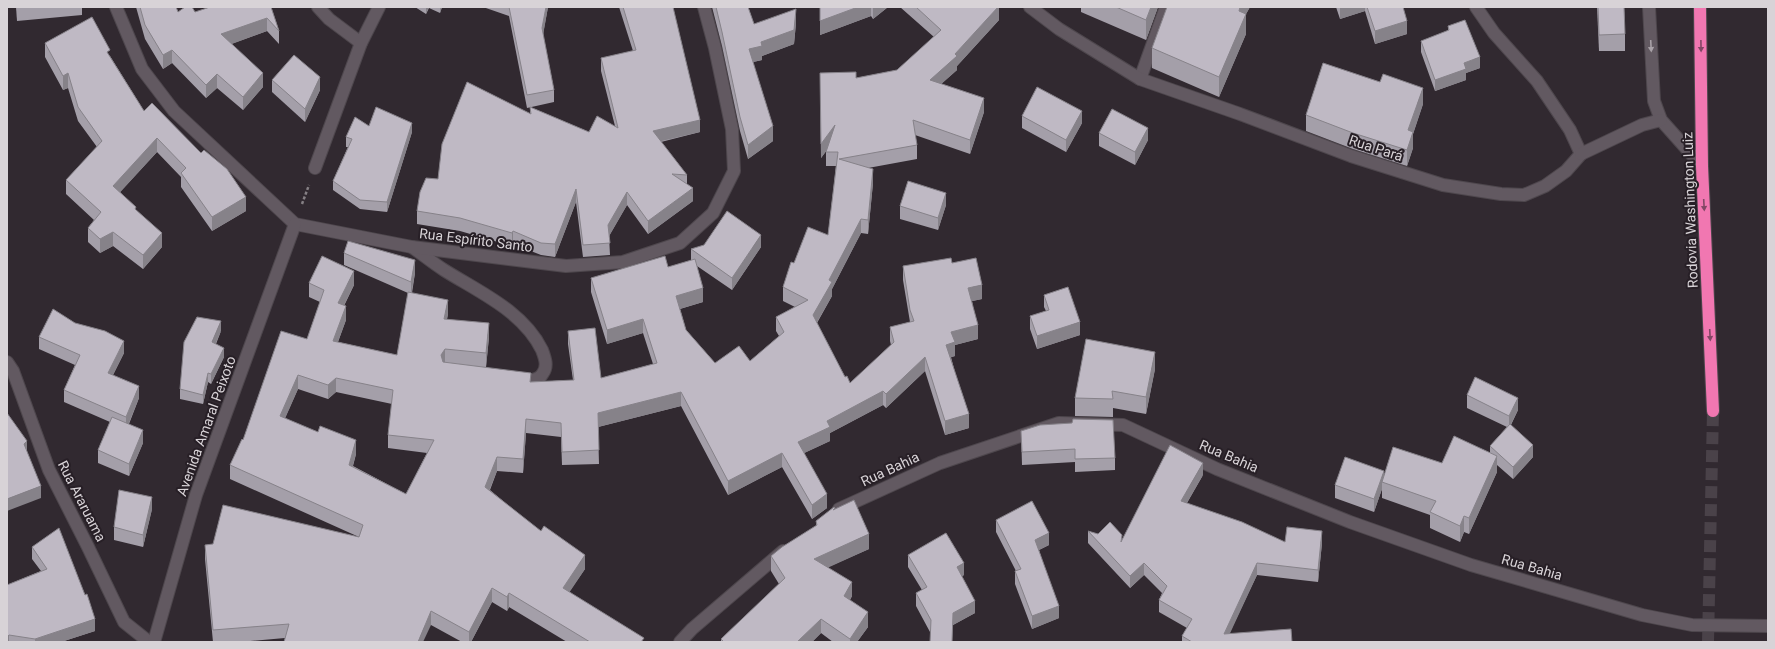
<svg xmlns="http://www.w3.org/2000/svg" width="1775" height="649" font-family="Roboto,sans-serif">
<rect width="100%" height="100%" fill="#312930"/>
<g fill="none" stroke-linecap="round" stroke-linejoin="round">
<!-- highway-tunnel -->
<polyline stroke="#4a4249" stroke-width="12" stroke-dasharray="12 6" stroke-linecap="butt" points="1708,642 1713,411"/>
<defs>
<g id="lane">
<polyline points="1649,7 1654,101 1661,120 1702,166"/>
<polyline points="1140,79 1166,7"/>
<path d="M412,247c10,7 21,16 32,23 35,22 79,41 98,80 3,8 6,16 1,23 -5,10 -19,7 -28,6"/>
</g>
<g id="street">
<polyline points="116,7 142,69 174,111 295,224 412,247 566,266 623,262 680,243 713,213 734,171 732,129 715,48 704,7"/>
<polyline points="318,7 329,19 361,43"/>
<polyline points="1030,7 1059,29 1140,79 1240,114 1351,156 1443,185 1501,194 1524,195 1545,186 1566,171 1581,154 1570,130 1537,81 1494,33 1476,7"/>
<polyline points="1581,154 1642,125 1661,120"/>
<polyline points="315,168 361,43 379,7"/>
<polyline points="7,362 13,371 49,470 88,547 124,622 149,642"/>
<polyline points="839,509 940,463 1059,423 1123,425 1217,469 1350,522 1471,565 1642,615 1692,625 1768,626"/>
<polyline points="154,642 196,495 295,224"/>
<polyline points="680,642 692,629 783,551"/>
</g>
<polyline id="highway" points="1700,7 1702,166 1713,411"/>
</defs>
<!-- lane casing -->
<use href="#lane" stroke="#4e474d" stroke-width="14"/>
<!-- street casing -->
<use href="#street" stroke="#4e474d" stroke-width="14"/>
<!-- highway casing -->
<use href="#highway" stroke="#4e474d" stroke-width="14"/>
<!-- path -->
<polyline stroke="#868085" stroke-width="2.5" stroke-dasharray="3 2" stroke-linecap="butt" points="302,204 309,185"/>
<!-- lane -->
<use href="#lane" stroke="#625961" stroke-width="12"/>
<!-- street -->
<use href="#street" stroke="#625961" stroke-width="12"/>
<!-- highway -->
<use href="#highway" stroke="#f177b1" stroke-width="12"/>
</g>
<!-- wall -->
<g fill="#a49fa9" fill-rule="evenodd">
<polygon points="16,7 82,7 82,15 17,21"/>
<polygon points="136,7 176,7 178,12 195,12 271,7 279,31 279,44 267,31 231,44 263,87 243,110 217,88 206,98 172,63 163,69 145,39"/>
<polygon points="415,7 442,7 440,13 429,8 426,14"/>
<polygon points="483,7 548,7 543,34 554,90 554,102 527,108 509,16"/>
<polygon points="619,7 673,7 700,132 661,142 687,175 687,184 693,201 648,234 627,205 609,236 610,255 583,257 576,202 555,257 541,255 513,244 512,246 460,231 417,224 417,211 438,179 530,114 530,107 589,132 615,126 601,71 601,58 633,51"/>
<polygon points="712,7 748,7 754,24 796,23 794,44 762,56 762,60 753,62 773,141 748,159 740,131 722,46"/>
<polygon points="820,7 888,7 873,19 871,16 820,35"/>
<path d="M900,7h99v13l-42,46v4l-16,14 43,28 -14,42 -55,-19 2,10v14l-49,9 5,15 -5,51 -7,-1 -29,56v7l-15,27 28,54 5,6 41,-38 -1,-4v-14l20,-5 -7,-42v-14l49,-3 30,36 -10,2 6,38 -23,6v11l-4,1 18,71 -24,7 -20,-64 -39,37 -3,-3 -53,28v8l-26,12 23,55 -15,11 -30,-52 -54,28 -47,-89 -83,21 1,37 -37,1 -1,-28 -35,-4 -3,40 -26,-2 -7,19 95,79 -16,23 75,50h-77l-58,-35 -2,4 -15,-9 -21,40h-9l-31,-17 -192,17h-26l-8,-83v-14l154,-8 -129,-58v-14l13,-25 64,-101 13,-37 -11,-5v-14l45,2 -10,21 2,14 -8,22 59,13 11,-62 -64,-28v-12l71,20 -3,20 36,21 -1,5 42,18 -3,30 45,15 42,-2 -5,-36v-13l33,47 52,-14 -10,-31 -36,11 -16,-52v-14l77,-11 23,-6v-12l70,-2 -29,43 -35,-24 6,36 -23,7 6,21 29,33 35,-2 29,-25 -3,-5v-14l19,-10 -12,-6v-14l11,-24 34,-28 8,-69h-10v-14l1,-2 -6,8 -1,-85 36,5 41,-8 37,-33zM298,389l30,10 8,-7 56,12 -4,31v13l39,5 -21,41 -53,-28 3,-12 -71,-36z"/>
<polygon points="1081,7 1158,7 1146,40 1081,12"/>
<polygon points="1167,7 1250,7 1246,14 1246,34 1219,97 1152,68 1152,48"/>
<polygon points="1336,7 1403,7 1407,34 1375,44 1365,11 1340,19"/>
<polygon points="1597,7 1624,7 1625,34 1625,51 1599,51"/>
<polygon points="1448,26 1480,68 1466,73 1466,80 1435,91 1421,52 1421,41 1448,31"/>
<polygon points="45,43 110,56 144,111 246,211 212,231 181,187 181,177 157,152 120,192 136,210 162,247 143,269 113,246 100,253 88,242 88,228 94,220 66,194 66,180 97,147 78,121 68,88 63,90 45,57"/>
<polygon points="272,80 320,90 305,122 272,92"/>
<polygon points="1423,104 1413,134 1413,148 1407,166 1353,149 1306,131 1306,115"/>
<polygon points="1022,116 1082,123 1066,152 1022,128"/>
<polygon points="369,126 412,132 387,212 360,209 333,190 333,181 348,147 346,147 346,137"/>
<polygon points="1099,133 1148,140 1135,165 1099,146"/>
<polygon points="946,205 938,230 900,219 900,206"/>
<polygon points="1044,295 1080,335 1037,349 1030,329 1030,316 1046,311 1044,307"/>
<polygon points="75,323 124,353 113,375 139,398 129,424 143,443 129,476 98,463 98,450 110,422 64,402 64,390 75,365 39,349 39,337"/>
<polygon points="221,331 216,344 224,357 211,384 208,382 203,404 180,399 180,389"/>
<polygon points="1155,369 1146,414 1113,408 1113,417 1075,416 1075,398"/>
<polygon points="1467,395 1518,410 1511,425 1533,457 1513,479 1497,465 1497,472 1469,534 1464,532 1460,542 1430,528 1430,515 1382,498 1382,489 1374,512 1335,498 1335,485 1384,477 1490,452 1490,446 1507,427 1467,408"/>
<polygon points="1021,431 1115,458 1115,470 1075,472 1075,462 1022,465"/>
<polygon points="1203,475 1187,503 1285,542 1322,543 1318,582 1257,575 1229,634 1292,642 1182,642 1182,636 1187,628 1159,612 1159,600 1162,593 1144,575 1130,588 1088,543 1088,531 1098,534 1122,539"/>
<polygon points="152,509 143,547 114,540 114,527"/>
<polygon points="996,520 1049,545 1039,550 1059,618 1032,629 1015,584 1015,571 1016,571 996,532"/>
<polygon points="816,521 869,549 828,567 852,596 850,600 868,627 857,642 833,642 821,633 812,642 721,642 721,639 779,584 771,571 771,556 816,527"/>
<polygon points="32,547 95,631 61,642 7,642 7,585 41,571 32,559"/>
<polygon points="908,555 964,575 962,576 975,613 953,625 930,632 916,606 916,593 922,590 908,567"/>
</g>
<!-- shaded-wall -->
<g fill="#868289">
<polygon points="426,7 429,7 426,14"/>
<polygon points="440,7 442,7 440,13"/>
<polygon points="546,7 548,7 542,41 542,28"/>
<polygon points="858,7 871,7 871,16 820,35 820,21"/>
<polygon points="873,7 888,7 873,19"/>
<polygon points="998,7 999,7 999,20 957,66 957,70 930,94 930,80 955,54"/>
<polygon points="1151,7 1158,7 1146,40 1146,20"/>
<polygon points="1240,7 1250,7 1246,14 1246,34 1219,97 1219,77 1239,11"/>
<polygon points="1340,7 1365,7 1365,11 1340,19"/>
<polygon points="796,9 796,23 794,44 762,56 762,60 749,63 749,49 761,42"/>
<polygon points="267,18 267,31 221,48 221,34"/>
<polygon points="1407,21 1407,34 1375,44 1375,31"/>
<polygon points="172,50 172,63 163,69 163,55"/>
<polygon points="1480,57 1480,68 1466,73 1466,80 1435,91 1435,80 1464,63"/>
<polygon points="68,73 68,88 63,90 63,76"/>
<polygon points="263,73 263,87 243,110 243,97"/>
<polygon points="217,74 217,88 206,98 206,85"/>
<polygon points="320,77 320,90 305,122 305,109"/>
<polygon points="1423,88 1423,104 1413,134 1413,148 1407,166 1407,150 1408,130"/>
<polygon points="984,98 984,112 970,154 970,140"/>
<polygon points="1082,111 1082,123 1066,152 1066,140"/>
<polygon points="700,120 700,132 653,143 653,131"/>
<polygon points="412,123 412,132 387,212 387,202"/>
<polygon points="835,125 835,139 821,158 821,144"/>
<polygon points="773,126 773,141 748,159 748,145"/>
<polygon points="1148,128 1148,140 1135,165 1135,152"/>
<polygon points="157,138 157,152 113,200 113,186"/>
<polygon points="873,169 873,183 868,234 868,220"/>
<polygon points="693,188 693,201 648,234 648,221"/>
<polygon points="576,189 576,202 555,257 555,244"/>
<polygon points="627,192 627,205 608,238 608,225"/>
<polygon points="946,193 946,205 938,230 938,218"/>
<polygon points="246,197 246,211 212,231 212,217"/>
<polygon points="861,219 861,233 832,289 832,296 813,329 813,315 829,280"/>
<polygon points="513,231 513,244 512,246 512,233"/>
<polygon points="113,232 113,246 100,253 100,239"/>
<polygon points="162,233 162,247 143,269 143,255"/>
<polygon points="761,235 761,247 732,290 732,278"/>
<polygon points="415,260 415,273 411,295 411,282"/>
<polygon points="354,271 354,285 338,317 338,303"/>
<polygon points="982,285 982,299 968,302 968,288"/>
<polygon points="703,288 703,302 676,310 676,296"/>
<polygon points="448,300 448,314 444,333 444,319"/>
<polygon points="346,306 346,320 333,355 333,341"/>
<polygon points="643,319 643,333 607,344 607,330"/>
<polygon points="221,321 221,331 212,352 212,342"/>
<polygon points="1080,322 1080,335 1037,349 1037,336"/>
<polygon points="489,323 489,337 486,367 486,353"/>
<polygon points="978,325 978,339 955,345 955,356 946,359 946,345 951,332"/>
<polygon points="124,341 124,353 108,385 108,373"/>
<polygon points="224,348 224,357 211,384 211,374"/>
<polygon points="445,349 445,363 441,369 441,355"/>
<polygon points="1155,352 1155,369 1146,414 1146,397"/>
<polygon points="925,357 925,371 886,408 886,394"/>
<polygon points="208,373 208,382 203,404 203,395"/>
<polygon points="298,375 298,389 280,430 280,416"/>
<polygon points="336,378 336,392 328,399 328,385"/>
<polygon points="139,386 139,398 126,430 126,417"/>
<polygon points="883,391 883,405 830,433 830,441 798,456 798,442 827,421"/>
<polygon points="681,392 681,406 598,427 598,413"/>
<polygon points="1518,398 1518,410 1509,428 1509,416"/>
<polygon points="969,414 969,428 945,435 945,421"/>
<polygon points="526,419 526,433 523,473 523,459"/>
<polygon points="143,430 143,443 129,476 129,464"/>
<polygon points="356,440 356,454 349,479 349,465"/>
<polygon points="27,441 27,454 24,444"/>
<polygon points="1533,445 1533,457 1513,479 1513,467"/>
<polygon points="782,453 782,467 728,495 728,481"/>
<polygon points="1497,456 1497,472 1469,534 1469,518"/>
<polygon points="497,457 497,471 485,501 485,487"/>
<polygon points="1203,463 1203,475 1181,513 1181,501"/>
<polygon points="1384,471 1384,483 1382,482 1382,489 1374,512 1374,499"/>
<polygon points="41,486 41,498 7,511 7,499"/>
<polygon points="827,494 827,508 812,519 812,505"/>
<polygon points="152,497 152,509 143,547 143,535"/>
<polygon points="1464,516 1464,532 1460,542 1460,526"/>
<polygon points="1322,531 1322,543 1318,582 1318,570"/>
<polygon points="1049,533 1049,545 1035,552 1035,540"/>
<polygon points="869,534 869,549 814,574 814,559"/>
<polygon points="585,555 585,569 563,602 563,588"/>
<polygon points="964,563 964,575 957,579 957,567"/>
<polygon points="1144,563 1144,575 1130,588 1130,576"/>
<polygon points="1257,563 1257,575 1226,642 1224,634"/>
<polygon points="852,582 852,596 844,611 844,596"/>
<polygon points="492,588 492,602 471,642 469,642 469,632"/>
<polygon points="509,593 509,607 507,611 507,597"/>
<polygon points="975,601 975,613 953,625 952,642 953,613"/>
<polygon points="1059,606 1059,618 1032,629 1032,616"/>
<polygon points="431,611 431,625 423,642 418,642"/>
<polygon points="868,612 868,627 857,642 850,642 850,639"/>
<polygon points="95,619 95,631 61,642 35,642 35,639"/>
<polygon points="821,619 821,633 812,642 797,642"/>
<polygon points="9,635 9,642 7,642 7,637"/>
</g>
<!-- building -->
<g fill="#bfb9c4" stroke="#868289" fill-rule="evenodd">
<polygon points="140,7 176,7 178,12 185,7 192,7 195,12 210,7 271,7 279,31 267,18 221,34 263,73 243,97 217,74 206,85 172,50 163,55 145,25"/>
<polygon points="509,7 546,7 542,28 554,90 527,95"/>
<polygon points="623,7 673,7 700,120 653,131 687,175 672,174 693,188 648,221 627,192 608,225 610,243 583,245 576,189 555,244 541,243 513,231 512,233 460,218 417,211 420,192 426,178 438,179 442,144 467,82 531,114 530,107 589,132 597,116 618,128 601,58 636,50"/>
<polygon points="716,7 748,7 754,24 796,9 794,30 761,42 762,46 749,49 773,126 748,145 740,117 722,32"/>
<polygon points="820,7 858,7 820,21"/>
<path d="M916,7h82l-43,47 2,2 -27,24 54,18 -14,42 -57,-20 4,25 -78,14 34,10 -5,51 -7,-1 -32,61 3,2 -19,33 32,62 2,-1 3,7 44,-41 -4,-15 24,-6 -4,-11 -7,-44 48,-8 1,5 24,-5 6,27 -14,3 10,37 -27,7 4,10 -9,3 23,69 -24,7 -20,-64 -39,37 -3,-3 -56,30 3,6 -32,15 29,52 -15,11 -30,-52 -54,28 -47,-89 -83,21 1,37 -37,2 -1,-29 -35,-4 -3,40 -26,-2 -12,30 56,44 3,-5 41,29 -22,33 81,50 -3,4h-51l-81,-49 -2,4 -15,-9 -23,44 -38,-21 -13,31h-134l5,-18 -76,6 -8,-85 8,-1 10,-39 136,32 4,-12 -133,-60 12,-26 1,1 38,-109 26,8 17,-49 -15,-7 13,-27 32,15 -16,32 8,3 -13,35 64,14 11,-63 40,8 -4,19 45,4 -3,30 -41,-4 -4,6 2,7 88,11 -1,9 44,-2 -6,-49 27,-3 6,50 56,-15 -14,-44 -36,11 -16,-52 74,-22 3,11 27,-8 8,29 -27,8 10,34 29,33 24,-17 11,15 34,-29 -8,-15 32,-17 -25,-13 8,-25 3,1 14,-36 20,8 10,-83h-12l9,-27 -14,19 -1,-71 36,-1v6l41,-8 44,-40zM298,375l30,10 8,-7 57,12 -5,45 46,5 -28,54 -57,-29 7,-25 -36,-14 -2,6 -38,-16z"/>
<polygon points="1116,7 1151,7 1146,20"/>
<polygon points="1167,7 1240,7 1239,11 1246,14 1219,77 1152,48"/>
<polygon points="1367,7 1403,7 1407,21 1375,31"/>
<polygon points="1598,7 1624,7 1625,34 1599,35"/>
<polygon points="92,17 110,50 107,52 144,111 152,103 201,153 204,150 227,169 246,197 212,217 181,173 186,168 157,138 113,186 136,207 135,209 162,233 143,255 113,232 100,239 88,228 101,212 66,180 102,141 78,107 68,73 63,76 45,43"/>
<polygon points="1465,20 1480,57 1464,63 1466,69 1435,80 1421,41 1449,30 1448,26"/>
<polygon points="294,55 320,77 305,109 272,80"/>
<polygon points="1323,63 1380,82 1383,74 1423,88 1408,130 1413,132 1407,150 1353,133 1306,115"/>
<polygon points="1037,87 1082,111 1066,140 1022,116"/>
<polygon points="376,107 412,123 387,202 360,200 333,181 352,139 346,137 355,117 369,126"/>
<polygon points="1112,109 1148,128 1135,152 1099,133"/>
<polygon points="908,181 946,193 938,218 900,206"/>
<polygon points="727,211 761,235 732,278 691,249 704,245"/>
<polygon points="348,241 415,260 411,282 344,253"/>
<polygon points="1068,287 1080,322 1037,336 1030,316 1049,310 1044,295"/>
<polygon points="53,309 75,323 105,331 124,341 108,373 139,386 126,417 64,390 80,355 39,337"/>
<polygon points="197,317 221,321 212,342 224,348 211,374 208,373 203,395 180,389 184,342"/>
<polygon points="1086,339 1155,352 1146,397 1112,391 1113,399 1075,398"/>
<polygon points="1475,377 1518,398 1509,416 1467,395"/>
<polygon points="7,413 27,441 24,444 41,486 7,499"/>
<polygon points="112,417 143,430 129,464 98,450"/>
<polygon points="1073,419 1113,420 1115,458 1075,459 1075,449 1022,452 1021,431 1040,425 1072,423"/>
<polygon points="1510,424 1533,445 1513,467 1490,446"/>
<polygon points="1454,436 1497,456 1469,518 1464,516 1460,526 1430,512 1436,501 1382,482 1393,447 1442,463"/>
<polygon points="1170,445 1203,463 1181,501 1242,522 1285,542 1287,527 1322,531 1318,570 1257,563 1224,634 1291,629 1292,642 1192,642 1182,636 1192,619 1159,600 1167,586 1144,563 1130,576 1088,531 1098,534 1110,522 1122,535 1121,542"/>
<polygon points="1345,457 1384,471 1374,499 1335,485"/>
<polygon points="119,490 152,497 143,535 114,527"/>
<polygon points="854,500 869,534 814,559 852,582 844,596 868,612 850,639 821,619 797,642 724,642 721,639 785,578 771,556 782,547 817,525 816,521 834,507 835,508 833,510"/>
<polygon points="1032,501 1049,533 1035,540 1059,606 1032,616 1015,571 1021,569 996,520"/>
<polygon points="59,528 85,595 87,594 95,619 35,639 9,635 7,637 7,585 47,569 32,547"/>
<polygon points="946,533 964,563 957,567 975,601 953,613 952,642 930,642 931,620 916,593 927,587 908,555"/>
</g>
<!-- one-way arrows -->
<defs><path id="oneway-solid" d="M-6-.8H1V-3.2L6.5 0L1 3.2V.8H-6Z"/></defs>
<use fill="#a9a2a8" href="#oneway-solid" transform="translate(1651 46) rotate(87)"/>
<g fill="#824765">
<use href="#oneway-solid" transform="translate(1701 46) rotate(89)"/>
<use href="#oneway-solid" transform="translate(1704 205) rotate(87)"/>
<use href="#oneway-solid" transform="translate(1710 335) rotate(87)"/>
</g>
<g text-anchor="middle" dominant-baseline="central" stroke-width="4" stroke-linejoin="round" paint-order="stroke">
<!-- street labels -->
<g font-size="14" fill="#d8d3d7" stroke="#271f26">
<text transform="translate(1376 148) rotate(18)">Rua Pará</text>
<text transform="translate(1690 210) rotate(-92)">Rodovia Washington Luiz</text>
<text transform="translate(476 240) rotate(7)">Rua Espírito Santo</text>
<text transform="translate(206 426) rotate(-70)">Avenida Amaral Peixoto</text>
<text transform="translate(1229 456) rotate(23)">Rua Bahia</text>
<text transform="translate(890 469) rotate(-25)">Rua Bahia</text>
<text transform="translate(82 501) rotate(63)">Rua Araruama</text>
<text transform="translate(1532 567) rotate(16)">Rua Bahia</text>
</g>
</g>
<!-- border -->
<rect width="1775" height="649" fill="none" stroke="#d8d3d7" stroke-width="16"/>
</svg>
